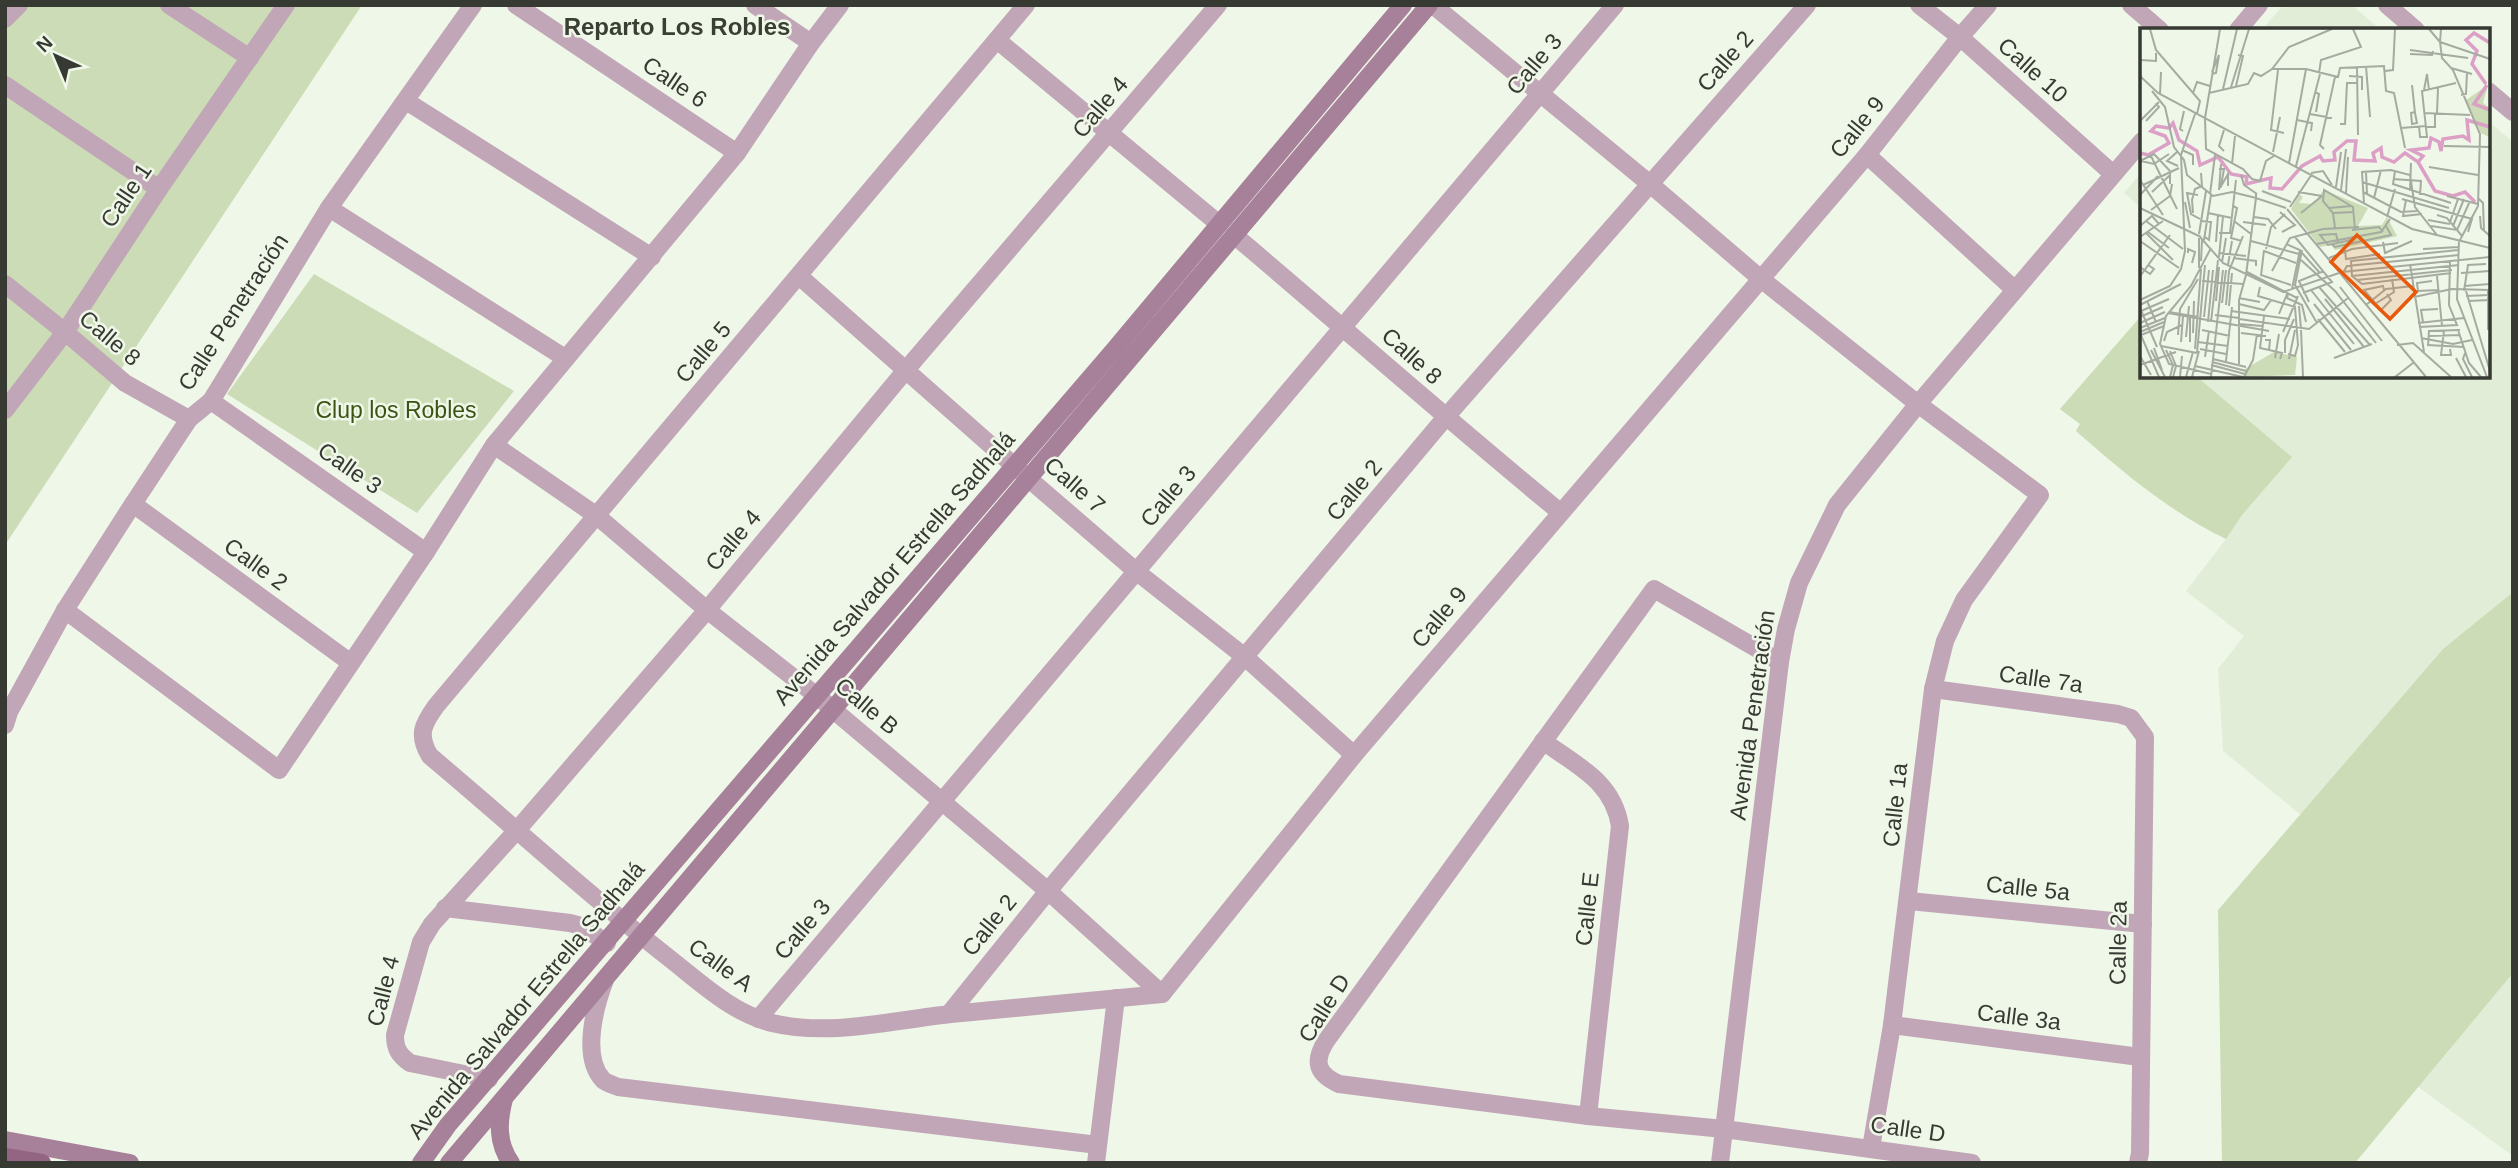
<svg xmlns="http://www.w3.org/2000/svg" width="2518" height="1168" font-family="Arial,sans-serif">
<rect width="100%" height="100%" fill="#eff7e8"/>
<!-- built -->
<g fill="#e2edd7">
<polygon points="2283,5 2352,5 2381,30 2262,30"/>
<polygon points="2488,121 2513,142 2513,594 2443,649 2301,815 2223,751 2218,669 2244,636 2186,591 2226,539 2169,506 2132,479 2076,431 2080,424 2060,409 2142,315 2142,376 2488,376"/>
<polygon points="2142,172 2142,208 2124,193"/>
<polygon points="2513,973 2513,1156 2417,1086"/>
</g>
<!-- green -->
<g fill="#cbdcb6">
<polygon points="5,5 362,5 5,545"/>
<polygon points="314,274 514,391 417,513 227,394"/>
<path d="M2142,315v61h54l96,81 -50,58 -16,24c-56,-27 -103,-67 -150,-108l4,-7 -20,-15z"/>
<polygon points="2512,593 2513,973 2355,1163 2222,1163 2218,910 2443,649"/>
</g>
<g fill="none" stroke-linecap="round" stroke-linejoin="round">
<!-- street -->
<g stroke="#c1a6b7" stroke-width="18">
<polyline points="169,5 250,58"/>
<polyline points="516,5 737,153"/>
<polyline points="755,5 811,43"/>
<path d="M1026,5l-590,701c-13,18 -19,29 -6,50 80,67 157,138 239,202 32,25 63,55 103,65 58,14 121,-3 179,-9 70,-7 141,-13 211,-20"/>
<polyline points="1433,5 1650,184 1761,279 1918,404 2040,495 1964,600 1945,641 1933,689 1892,1025 1871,1148"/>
<polyline points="1919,5 1960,37 2113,174"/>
<polyline points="2131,5 2160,30"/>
<polyline points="2387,5 2416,30"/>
<polyline points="5,19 19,5"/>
<polyline points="2238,30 2259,5"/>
<polyline points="997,40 1219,224"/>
<polyline points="5,85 159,189"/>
<polyline points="2488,91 2513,112"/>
<polyline points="406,101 652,257"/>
<polyline points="1867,155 2015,290"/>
<polyline points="329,208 565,358"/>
<path d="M1234,235c109,92 215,186 326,277"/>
<polyline points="799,276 1029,479 1137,572 1245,657 1354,755"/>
<polyline points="5,284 65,332 125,383 189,419"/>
<polyline points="211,401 426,552"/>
<polyline points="5,410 65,332 159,189 286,5"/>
<polyline points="494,445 597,516 707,610 817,696 1048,891 1162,994"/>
<polyline points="133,504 351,663"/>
<polyline points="65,610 279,770 426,552 494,445 737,153 811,43 840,5"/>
<path d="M1780,662l-126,-73 -328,452c-13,21 -9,33 13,43l249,32 136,13 248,34"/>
<polyline points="1933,689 2118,714 2131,718 2145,737 2140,1153 2138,1163"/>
<polyline points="5,725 9,712 65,610 133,504 189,419 211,401 329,208 473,5"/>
<path d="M1543,741c34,25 70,40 77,85l-32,290"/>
<polyline points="1909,901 2143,924"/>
<polyline points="445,908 570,923 581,926 607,943"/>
<path d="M605,980c-10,26 -24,77 -2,100 4,3 10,5 15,7l480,58"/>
<polyline points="1162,994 1354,755 1867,155 1960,37 1988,5"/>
<polyline points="949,1014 1048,891 1445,418 1807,5"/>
<polyline points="758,1019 1615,5"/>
<polyline points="1892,1025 2140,1057"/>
<path d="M489,1079l-79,-16c-11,-8 -15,-14 -15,-28l26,-93 11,-18 86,-95 189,-219 198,-239 313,-366"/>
<polyline points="1096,1163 1116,998"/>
<polyline points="1720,1163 1780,662 1786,629 1799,583 1837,505 1918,404 2142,141"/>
</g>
<!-- secondary -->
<g stroke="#a78099" stroke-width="18">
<path d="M504,1099c-6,23 -7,44 7,64"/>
<polyline points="5,1140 130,1163"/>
<polyline points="421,1163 448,1125 1114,350 1403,5"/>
<polyline points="449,1163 1429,5"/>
</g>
<!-- primary -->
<polyline stroke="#936583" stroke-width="18" points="5,1157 42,1163"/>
</g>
<g text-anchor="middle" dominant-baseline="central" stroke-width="5" stroke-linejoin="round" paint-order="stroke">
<!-- street labels -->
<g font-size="23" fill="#373933" stroke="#eff7e8">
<text transform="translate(1725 61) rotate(-49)">Calle 2</text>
<text transform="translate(1534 64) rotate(-50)">Calle 3</text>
<text transform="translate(2033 70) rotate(42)">Calle 10</text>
<text transform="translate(675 82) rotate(34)">Calle 6</text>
<text transform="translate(1100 107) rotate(-50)">Calle 4</text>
<text transform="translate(1857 127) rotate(-51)">Calle 9</text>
<text transform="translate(126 195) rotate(-56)">Calle 1</text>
<text transform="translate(233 312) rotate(-57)">Calle Penetración</text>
<text transform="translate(110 338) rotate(40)">Calle 8</text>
<text transform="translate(703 352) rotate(-50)">Calle 5</text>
<text transform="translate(1412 356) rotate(42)">Calle 8</text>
<text transform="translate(350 468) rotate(35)">Calle 3</text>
<text transform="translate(1075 485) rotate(41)">Calle 7</text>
<text transform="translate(1354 490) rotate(-50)">Calle 2</text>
<text transform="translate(1168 496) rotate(-50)">Calle 3</text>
<text transform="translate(733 540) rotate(-50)">Calle 4</text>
<text transform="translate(256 564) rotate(36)">Calle 2</text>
<text transform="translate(894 568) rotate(-49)">Avenida Salvador Estrella Sadhalá</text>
<text transform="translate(1439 617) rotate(-50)">Calle 9</text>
<text transform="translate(2041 679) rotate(8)">Calle 7a</text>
<text transform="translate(867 706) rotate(40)">Calle B</text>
<text transform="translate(1752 715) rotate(-82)">Avenida Penetración</text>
<text transform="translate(1895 805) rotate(-84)">Calle 1a</text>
<text transform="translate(2028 888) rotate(6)">Calle 5a</text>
<text transform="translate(1587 909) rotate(-84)">Calle E</text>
<text transform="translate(989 925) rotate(-51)">Calle 2</text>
<text transform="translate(802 929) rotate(-49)">Calle 3</text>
<text transform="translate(2118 943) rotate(-89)">Calle 2a</text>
<text transform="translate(721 965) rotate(36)">Calle A</text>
<text transform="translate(383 991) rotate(-76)">Calle 4</text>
<text transform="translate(526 1000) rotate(-50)">Avenida Salvador Estrella Sadhalá</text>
<text transform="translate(1324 1008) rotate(-58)">Calle D</text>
<text transform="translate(2019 1017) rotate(7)">Calle 3a</text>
<text transform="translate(1908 1129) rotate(8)">Calle D</text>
</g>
<!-- park labels -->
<g font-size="23" fill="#3b5313" stroke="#eff7e8">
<text x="396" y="410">Clup los Robles</text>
</g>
<!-- neighbourhood labels -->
<g font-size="24" font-weight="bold" fill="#393f33" stroke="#eff7e8">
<text x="677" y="26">Reparto Los Robles</text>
</g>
</g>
<!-- overview -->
<g transform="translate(2140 28)">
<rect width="350" height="350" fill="#eff7e8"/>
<path d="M348,57l-5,18 7,5 -1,29 -8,-4 -15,-33zM184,162l44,18 -10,18 24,-1 5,-8 10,19 -62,14 -4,-5 -11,2 -29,-38 8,-15 4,3 -4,6 14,1zM134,324l23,5 -2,18 -51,2 1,-8z" fill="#cbdcb6"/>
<path fill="none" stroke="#dca0c7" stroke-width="3.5" d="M346,56l-14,-20 5,-13 -11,-11 8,-7 16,10M347,57l-13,19 16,6M0,125l8,2 21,-12 -4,-7 -14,-5 5,-5 13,2 4,-5 6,17 18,11 3,14 18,-8 13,17 16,3 -1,7 25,-6 -1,10 12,1 20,-23 18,-10 3,5 12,-1 -1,-8 13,-11h9l-2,19 21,1 -2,-8 8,-5 1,9 12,5 11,-9 13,9 5,-6 -12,-6 18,-2 2,-10 8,4 2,9 2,-12 20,-3 6,4 -2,-20 23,7M278,134l17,29 18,5 12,-4 10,10"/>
<path fill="none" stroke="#a5aba0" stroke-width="2" d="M10,1l6,21 44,51 -3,13M289,1l11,13 2,16 11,12 27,64 -2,72 -18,34M301,1l-1,13 50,17M270,22l58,8M270,26l22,1 1,-4M0,32l16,1v-8M226,38l4,51M217,39l1,68M311,40l21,6M132,41h34l32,8 2,-9 44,-2 2,25 8,2 11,55M138,42l-7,60 13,3M245,43l8,-1 2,-41M72,44l7,-17 -3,18 -4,1M179,45l2,-13 40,-13 -8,-18M0,48l18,17 254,136 78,19M209,48l13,1v13M272,57l3,28 2,10 -5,1 -1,-11 4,-1M96,58l7,-30 -5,-1M91,59l18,-58M83,61l14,-60M284,62l3,-16 2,16M12,63l13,16 9,40 10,13 3,15 26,21 19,-4 24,6v-4M175,64l4,2 -3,18M53,65l4,-11 13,4M69,65l39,-9 6,-11 7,3 11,-7 17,-22 43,-18M20,66l1,-22M321,67l5,-1 1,-21M284,85l46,2M297,85l1,-25M170,86l22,4M65,90l15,-89M65,91l1,30 37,20 9,10 8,2 6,-20 8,-5M157,92l15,3 -1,8M0,93l19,-19M6,93l13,-14 -3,-4M200,96h5l2,-41h11M279,98l1,11h7l-5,-46 34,-8M286,99h9v-14M261,100l25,-2M84,102l-5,16 5,5M43,103l-3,-2 4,-18M304,118l46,1M184,121l-4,-4 15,-68M42,122l11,5v10M37,124l-10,9 11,5M133,124l7,-35M11,128l26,53M0,133l14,-7 16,17M1,133l13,3 15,-10M149,135l17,-94M92,136l3,-28M156,138l24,-92M289,139l49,8M79,141h5l-3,17M255,143l-2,13 58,19M226,144l1,22M171,145l12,-2 9,14M101,147l3,10 13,9M253,151l28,2 -1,14M0,152l23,35M222,154l87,26M3,157l36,-17M196,159l5,-35M80,160l8,-14v12M79,162l2,-26M201,162l5,-41M122,163l29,11M270,163l1,-28M12,164l18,-17v9M158,164l24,4M223,164l38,20 16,-1M206,165l2,-36M70,166l5,-39M0,167l18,-19M58,167l-11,-2 4,21 9,5M307,168l31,8M234,170l7,-28M338,170l5,5 1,28M262,171l70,20 -4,13M266,172l-3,16 19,-2M45,174l5,26M224,175l-2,-31 29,-2 19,5 5,32 22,28M93,178l4,2 -6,30 11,3M150,179l22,-33M0,180l61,29M189,180l23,-2M147,181l139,168M11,182l19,-14 2,-12M140,184l15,13 -13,7M53,185l-1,-13 3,-11 7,-3 -1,-13M68,185l24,5M161,185l21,-17M193,185l21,-1M297,187l10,3 15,18M340,188l1,12 9,8M114,189l14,2 8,10M247,189l8,-28M288,192l22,4M6,193l37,28M60,193l11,1 -2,18 -4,-3M94,193l17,13M103,194l23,3M310,194l8,-23M0,198l12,-10 7,8M291,198l26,4 13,-29M313,198l11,-27M195,200l-2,-15 -10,-12 1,-11 29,17 2,23M212,202l27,-3 4,5M8,204l21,16M6,205l27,27M79,205h11l6,-53M59,206l7,-43M0,209l23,-16M60,209l23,26 60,29 59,-20 148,-15M155,209l37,45 -29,11M59,210v30M64,212l7,-45M319,212l-2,59 30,78M0,213l39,27M111,213l48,13M76,214l2,-27M198,214l-2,-8 -16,1 8,10 23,-5M243,214l2,11 27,-12M146,216l14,6 -8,39M177,216l64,-12 9,-13M192,216l3,3 56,-12 -5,-9M126,221l5,-22 14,-13M283,221l36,-2M162,222l-7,35 22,38M205,222l1,9 34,-5M124,223l32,12M48,225v-4l7,3 -3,11M80,225l26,3M162,225l18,20M79,229l4,-41M93,230l23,3v5M189,230l23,-9 46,-6M161,232l34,31 41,52M61,233l1,-21M82,234l4,-24M270,236l14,88M88,237l4,-24M0,239l10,7 4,-5 -6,-4M132,243l18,-33 33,-9 36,-2M204,243l3,-5 112,-11M107,244l50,26M321,245l29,-2M1,247l29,-40M106,247l10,-77 30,10M121,247l30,10M121,248l3,-26M212,248l107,-11M297,248l5,50M217,252l95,-10M62,253l41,3M292,253l-15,2 1,8 20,-1M222,256l-10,-8 -1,-15 107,-11M222,256l89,-11M324,258l26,-2M120,259l-2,9 37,11 3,38 -3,11 -7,-2M179,259l51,58M200,259l42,54M171,262l43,54M244,262l-1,-4 -19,4 17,20 10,-10 -4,-6M348,262v40M324,263l4,-26 18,-1M326,263l24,80M148,266l-1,4 15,7 4,17M326,268l23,-1M274,269l38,-8 38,1M99,270l21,4M185,271l39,48M0,272l30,-14 11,-17 4,-18 -4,-96 14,-41M7,273l9,21M76,273l3,-34M328,273l22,-1M169,274l-10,-21 25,-10M82,275l4,-33M99,276l25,6 7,-10M174,276l37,46M235,276l19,-12 -2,-13M0,277l41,-21M86,277l3,-34 14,-35M226,277l20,-16 27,-3M89,278l3,-33M159,278l2,23M0,280l17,39M1,283l28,-12M91,283l59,8M29,284l29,5M28,285l101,18M139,286l8,-20M75,287l24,3M124,288l-4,32 9,2M0,289l23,-10M64,289l5,-47M50,290v24M99,291l70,10 39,-31M178,291l27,33M68,294l5,-52M71,294l7,-62M283,294l-2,-12 17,-1M0,295l25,-11M278,295l46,-5M99,296l23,2M279,299l38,-2 -8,-20 1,-44M0,300l25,-10M62,302l28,6M161,302l2,47M318,302l11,33 12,14M304,303l-3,24h10l-1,-6M0,304l24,-10M143,304l15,-36M0,305l19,44M53,305l1,-32M101,305l25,3M1,307l23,-9M38,307l2,-26 18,-30M289,308l31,-1M46,309l3,-31M281,310l32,6 19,-4M125,312h5l-1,10 13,3 -2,6M24,313l3,-9 15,-7M41,314l2,-26M58,314l30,4M257,317l16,-2 38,34M287,317l37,2M21,318l36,7M288,318l1,-15 31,-1M14,320l8,22M55,321l6,-80M60,321l26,5M11,322l14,27M26,322l7,15 -3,12M30,323l6,15 -3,11M57,325l8,-88M145,325v-13l9,-21M325,325l-2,6 9,18M0,328l11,19M65,329l4,-26M135,330l4,-24M194,330l38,-14M316,330l10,19M73,331l33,8M149,331l6,-29M86,333l6,-54M72,334l34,9M99,336v-64l7,-25M0,337l36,-13M71,337l34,9M55,338l48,11M71,346l-42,-10 -9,-20 6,-28 25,-30 20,-38M40,349l2,-21M46,349l7,-25M52,349l7,-26M71,349l12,-107M104,349l9,-17 4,-26M255,349l18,-14"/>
<path fill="#e8590c" fill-opacity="0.15" stroke="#e8590c" stroke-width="3.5" d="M217,207l59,57 -26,27 -59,-57z"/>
<rect width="350" height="350" fill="none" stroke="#373933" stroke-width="3.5"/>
</g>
<!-- border -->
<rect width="2518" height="1168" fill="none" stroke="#373933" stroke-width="14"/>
<!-- north arrow -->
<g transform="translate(56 56) rotate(316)" stroke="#eff7e8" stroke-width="5" paint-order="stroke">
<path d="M0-5L12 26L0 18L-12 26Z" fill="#373933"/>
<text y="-10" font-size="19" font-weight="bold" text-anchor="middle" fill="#373933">N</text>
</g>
</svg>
